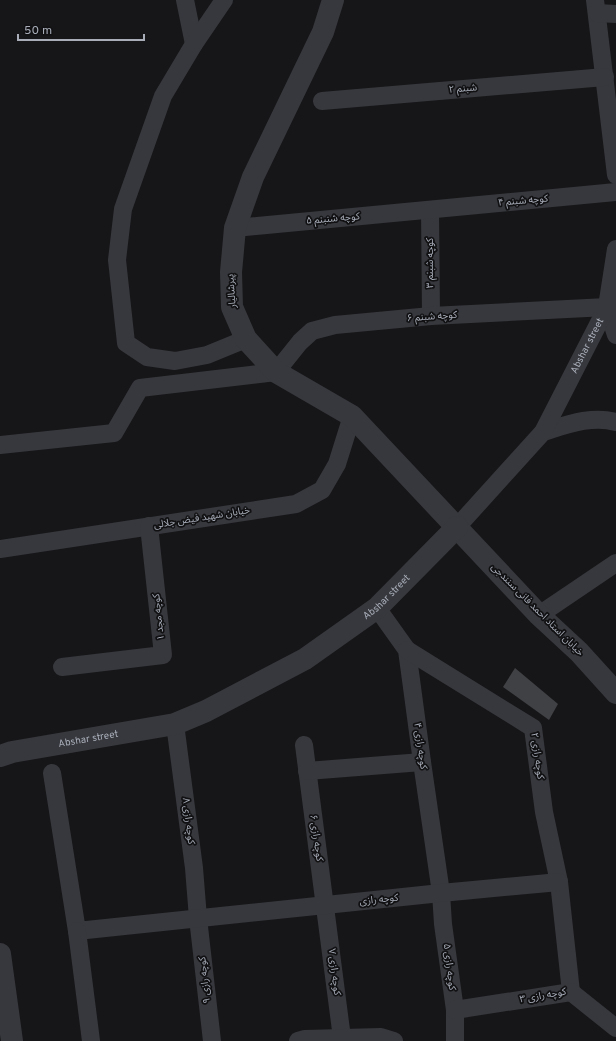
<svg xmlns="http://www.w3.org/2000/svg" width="616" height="1041" font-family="Overpass,'Noto Sans Arabic',sans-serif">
<rect width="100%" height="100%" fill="#161618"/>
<!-- building -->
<polygon fill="#404145" points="515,668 558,704 549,720 503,687"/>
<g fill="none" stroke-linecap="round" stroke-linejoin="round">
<!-- minor -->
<g stroke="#37383d" stroke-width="18">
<polyline points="185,0 194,44"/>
<polyline points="224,0 194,44 163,96 123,209 117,260 126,343 147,357 175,361 207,355 246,339"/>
<polyline points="595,0 616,175"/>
<polyline points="597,13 616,14"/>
<polyline points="322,101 605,77"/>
<polyline points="430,210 431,316"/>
<polyline points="235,228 616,192"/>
<path d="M543,432c23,-7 49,-17 73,-10"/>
<polyline points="0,445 114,433 140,388 276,372 300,342 312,331 335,325 431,316 607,307 616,335"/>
<path id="s1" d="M457,527l86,-95 64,-125 9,-58"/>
<polyline points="0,549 296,504 322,490 337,464 352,416"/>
<polyline points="377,608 407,650 422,762 441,893 443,924 455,1010 455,1041"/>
<polyline points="539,615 616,563"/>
<polyline points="407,650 533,728 544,812 559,882 571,992 455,1010"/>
<polyline points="62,667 163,655 149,526"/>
<polyline points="175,724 194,868 198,918 212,1041"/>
<polyline points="304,745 342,1038"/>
<polyline points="307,771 422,762"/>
<polyline points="52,773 77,931 441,893 559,882"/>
<polyline points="77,931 91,1041"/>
<polyline points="571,992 616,1028"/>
<polyline points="298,1041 305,1039 381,1037 394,1041"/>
</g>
<!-- tertiary -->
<g stroke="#37383d" stroke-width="22">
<polyline points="333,0 323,32 253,177 235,228 231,272 232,307 246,339 276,372 352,416 539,615 579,652 616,693"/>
<path id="s2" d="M0,756l12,-4 163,-28 31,-13 99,-52 72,-51 80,-81"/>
<polyline points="0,954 12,1041"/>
</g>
</g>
<g text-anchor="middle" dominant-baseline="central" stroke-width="3.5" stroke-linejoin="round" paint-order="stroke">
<!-- street labels -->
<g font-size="10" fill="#a8adb8" stroke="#111113">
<text transform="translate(463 89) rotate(-5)">شبنم ۲</text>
<text transform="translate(523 201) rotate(-5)">کوچه شبنم ۴</text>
<text transform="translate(333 219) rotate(-5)">کوچه شنبنم ۵</text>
<text transform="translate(430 263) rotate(-90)">کوچه شبنم ۳</text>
<text transform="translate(232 291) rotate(-94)">پیرشالیار</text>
<text transform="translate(432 317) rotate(-4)">کوچه شبنم ۶</text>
<text stroke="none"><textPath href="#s1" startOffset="225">Abshar street</textPath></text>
<text transform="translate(202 518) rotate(-9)">خیابان شهید فیض جلالی</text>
<text stroke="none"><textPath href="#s2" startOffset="426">Abshar street</textPath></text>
<text transform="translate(537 610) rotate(45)">خیابان استاد احمد فانی سنندجی</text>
<text transform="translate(159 617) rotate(-96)">کوچه مجد ۱</text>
<text stroke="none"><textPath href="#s2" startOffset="90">Abshar street</textPath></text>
<text transform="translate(420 746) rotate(82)">کوچه رازی ۴</text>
<text transform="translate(537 756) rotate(82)">کوچه رازی ۲</text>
<text transform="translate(188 821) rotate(83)">کوچه رازی ۸</text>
<text transform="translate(316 838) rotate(82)">کوچه رازی ۶</text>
<text transform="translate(379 900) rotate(-6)">کوچه رازی</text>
<text transform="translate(449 967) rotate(83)">کوچه رازی ۵</text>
<text transform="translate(334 972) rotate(83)">کوچه رازی ۷</text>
<text transform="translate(205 980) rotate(-96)">کوچه رازی ۹</text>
<text transform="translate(543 996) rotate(-10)">کوچه رازی ۳</text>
</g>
</g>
<!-- scale -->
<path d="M18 34v6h126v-6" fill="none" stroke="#a8adb8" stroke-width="2"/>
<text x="24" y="34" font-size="12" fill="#a8adb8" stroke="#111113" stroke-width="3" paint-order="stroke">50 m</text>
</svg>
